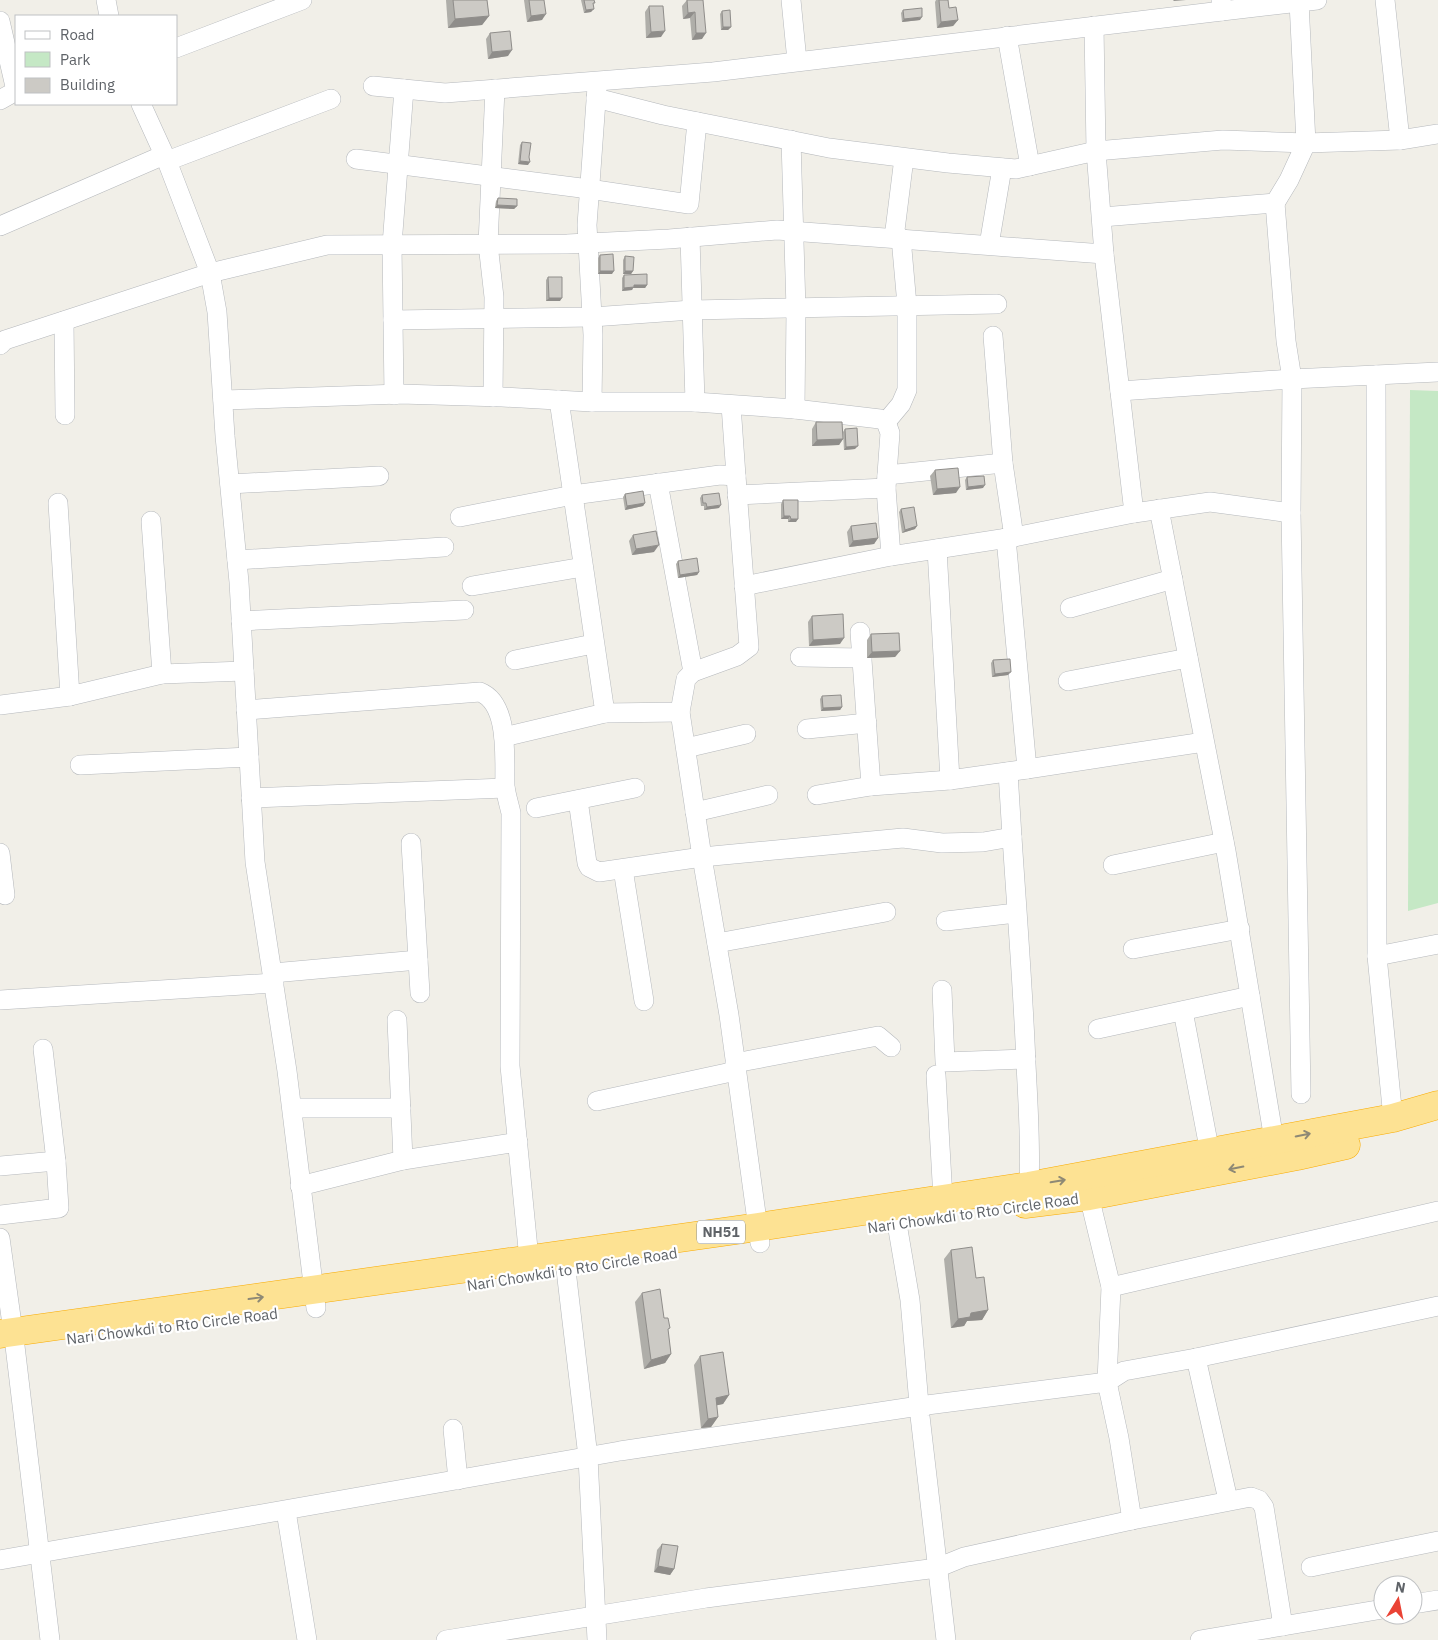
<svg xmlns="http://www.w3.org/2000/svg" width="1438" height="1640" font-family="'IBM Plex Sans',sans-serif">
<rect width="100%" height="100%" fill="#f1efe8"/>
<!-- green -->
<polygon fill="#c5e8c5" points="1410,390 1438,391 1438,903 1408,911"/>
<g fill="none" stroke-linecap="round" stroke-linejoin="round">
<defs>
<g id="street">
<polyline points="106,0 109,16"/>
<polyline points="791,0 797,61"/>
<polyline points="1385,0 1400,140"/>
<polyline points="1222,11 1317,0"/>
<polyline points="0,21 16,91 0,100"/>
<polyline points="1094,26 1096,151 1223,140 1306,143 1400,140 1438,134"/>
<polyline points="1007,36 1030,166"/>
<polyline points="176,48 302,0"/>
<polyline points="373,86 445,93 713,72 1222,11 1221,0"/>
<polyline points="596,98 663,115 829,148 948,163 1016,169 1096,151 1104,254 1134,513"/>
<polyline points="141,104 167,161 210,273 217,312 225,436 239,582 255,862 287,1071 316,1308"/>
<polyline points="791,140 796,309 795,409"/>
<polyline points="356,159 589,189 689,204 697,122"/>
<polyline points="167,161 331,99"/>
<polyline points="1275,203 1286,341 1292,379 1291,513"/>
<polyline points="1102,217 1275,203 1289,180 1306,143 1299,2"/>
<polyline points="0,226 164,155"/>
<polyline points="690,237 695,402"/>
<polyline points="894,238 904,158"/>
<polyline points="989,245 1002,168"/>
<polyline points="393,320 592,317 692,310 997,304"/>
<polyline points="64,321 65,415"/>
<polyline points="993,336 1003,463 1014,537"/>
<polyline points="0,345 5,340 210,273 327,245 567,244 669,239 777,230 1104,254"/>
<polyline points="1376,375 1377,956 1393,1118"/>
<polyline points="1120,391 1292,379 1438,372"/>
<polyline points="394,395 392,245 404,89"/>
<polyline points="493,397 494,297 488,244 495,89"/>
<polyline points="223,400 400,394 502,397 592,402 695,402 795,409 880,419 886,422 890,433 886,488 891,556 1014,537 1134,513 1210,502 1291,513 1301,1094"/>
<polyline points="592,402 593,335 587,225 597,87"/>
<polyline points="886,422 901,404 907,390 907,305 901,238"/>
<polyline points="887,475 1003,463"/>
<polyline points="658,483 693,672"/>
<polyline points="230,484 379,476"/>
<polyline points="737,495 886,488"/>
<polyline points="58,503 70,696 162,674"/>
<polyline points="1159,509 1226,851 1276,1152"/>
<polyline points="460,517 573,495 720,475 736,476 731,405"/>
<polyline points="151,521 162,674 244,671"/>
<polyline points="1006,538 1027,769 1204,742"/>
<polyline points="937,549 950,780 1027,769"/>
<polyline points="237,560 444,547"/>
<polyline points="472,586 583,567"/>
<polyline points="744,586 891,556"/>
<polyline points="1070,608 1173,579"/>
<polyline points="241,621 464,610"/>
<polyline points="800,657 862,658"/>
<polyline points="515,660 593,644"/>
<polyline points="1068,681 1188,658"/>
<polyline points="0,705 70,696"/>
<path d="M246,710l234,-18c30,12 24,67 25,94 1,9 4,18 6,27l-1,253 19,193"/>
<polyline points="680,712 702,857 729,1015 760,1243"/>
<polyline points="605,713 680,712 686,679 693,672 737,656 749,647 736,476"/>
<polyline points="807,729 867,723"/>
<polyline points="504,737 605,713 559,400"/>
<polyline points="686,748 746,734"/>
<polyline points="80,765 249,757"/>
<polyline points="1008,772 1012,837"/>
<polyline points="871,786 950,780"/>
<polyline points="817,795 871,786 860,632"/>
<polyline points="251,798 505,788"/>
<path d="M578,800l9,63 2,4 10,5 103,-15 201,-19 39,5 41,-1 29,-5c5,76 11,151 14,227 2,41 5,81 3,122"/>
<polyline points="536,808 635,788"/>
<polyline points="695,812 768,795"/>
<polyline points="411,843 420,993"/>
<polyline points="0,853 5,895"/>
<polyline points="1113,865 1224,842"/>
<polyline points="623,869 644,1001"/>
<polyline points="946,921 1016,913"/>
<polyline points="717,943 886,912"/>
<polyline points="1133,949 1240,929"/>
<polyline points="1377,956 1438,944"/>
<polyline points="273,973 418,960"/>
<polyline points="942,990 945,1062 1026,1059"/>
<polyline points="0,1000 274,983"/>
<polyline points="1183,1011 1210,1153"/>
<polyline points="1098,1029 1250,996"/>
<polyline points="735,1063 878,1036 891,1047"/>
<polyline points="936,1075 943,1199"/>
<polyline points="597,1101 736,1071"/>
<polyline points="292,1108 401,1108"/>
<polyline points="403,1160 518,1142"/>
<polyline points="0,1166 56,1161 43,1049"/>
<polyline points="300,1186 403,1160 397,1020"/>
<polyline points="1089,1196 1111,1287 1107,1382 1124,1371 1196,1358 1438,1306"/>
<polyline points="894,1206 910,1300 920,1416 946,1640"/>
<polyline points="0,1215 59,1208 56,1161"/>
<polyline points="0,1238 15,1346 50,1640"/>
<polyline points="566,1270 588,1457 597,1640"/>
<polyline points="1111,1287 1438,1211"/>
<polyline points="1196,1358 1228,1500"/>
<polyline points="453,1429 458,1480"/>
<polyline points="286,1511 307,1640"/>
<polyline points="0,1560 620,1451 919,1406 1107,1382 1119,1438 1132,1520"/>
<polyline points="1311,1567 1438,1541"/>
<polyline points="1413,1604 1438,1600"/>
<polyline points="446,1640 706,1598 937,1568 964,1557 1132,1520 1251,1497 1259,1500 1264,1507 1283,1626"/>
<polyline points="1200,1640 1383,1609"/>
</g>
<g id="highway">
<polyline points="1025,1204 1089,1196 1297,1156 1346,1145"/>
<polyline points="0,1334 758,1227 1029,1186 1393,1118 1438,1105"/>
</g>
</defs>
<!-- street casing -->
<use href="#street" stroke="#b5b8bc" stroke-width="20"/>
<!-- highway casing -->
<use href="#highway" stroke="#f9ab00" stroke-width="29"/>
<!-- street -->
<use href="#street" stroke="#fff" stroke-width="19"/>
<!-- highway -->
<use href="#highway" stroke="#fde293" stroke-width="28"/>
</g>
<!-- wall -->
<g fill="#afaea9">
<polygon points="446,0 487,0 489,16 482,25 448,28"/>
<polygon points="524,0 544,0 542,20 527,22"/>
<polygon points="581,0 594,0 591,12 584,13"/>
<polygon points="687,0 703,0 702,39 692,40 690,18 683,19 682,6"/>
<polygon points="936,0 948,0 949,8 958,20 953,26 937,28 935,2"/>
<polygon points="649,6 661,37 646,38 645,12"/>
<polygon points="903,10 920,20 902,22 901,13"/>
<polygon points="722,11 731,27 728,30 721,30 720,14"/>
<polygon points="490,33 508,56 488,59 486,39"/>
<polygon points="522,142 528,165 518,164 520,145"/>
<polygon points="498,198 517,206 514,209 495,208 496,201"/>
<polygon points="600,255 612,274 598,274 598,258"/>
<polygon points="625,256 633,271 631,274 623,274 623,260"/>
<polygon points="624,275 647,285 645,288 633,288 632,290 622,291 622,278"/>
<polygon points="548,277 560,301 546,301 546,280"/>
<polygon points="816,422 843,439 839,445 812,446 812,429"/>
<polygon points="845,429 855,449 844,450 843,432"/>
<polygon points="935,470 956,493 933,495 930,476"/>
<polygon points="967,477 983,488 966,490 965,480"/>
<polygon points="625,494 645,503 643,506 625,510 623,497"/>
<polygon points="702,495 719,508 704,510 704,506 701,506 700,498"/>
<polygon points="783,500 796,522 788,522 788,519 781,519 781,504"/>
<polygon points="901,509 915,529 902,533 899,512"/>
<polygon points="851,526 878,538 874,544 849,547 847,532"/>
<polygon points="633,535 654,552 632,555 629,541"/>
<polygon points="678,561 699,572 697,575 678,578 676,564"/>
<polygon points="812,616 840,644 809,646 808,622"/>
<polygon points="871,634 900,651 895,657 867,658 867,640"/>
<polygon points="993,660 1008,675 992,677 991,663"/>
<polygon points="822,696 842,707 840,710 821,711 820,699"/>
<polygon points="951,1250 976,1278 988,1310 982,1320 967,1321 964,1326 951,1328 944,1259"/>
<polygon points="642,1293 664,1318 668,1331 671,1354 665,1363 644,1369 635,1302"/>
<polygon points="700,1356 729,1395 723,1404 716,1405 718,1417 711,1427 701,1428 694,1365"/>
<polygon points="662,1544 674,1569 670,1575 654,1572 657,1550"/>
</g>
<!-- shaded-wall -->
<g fill="#8f8d8a">
<polygon points="1174,0 1186,0 1173,1"/>
<polygon points="594,9 591,12 584,13 586,10"/>
<polygon points="695,12 690,18 683,19 688,13"/>
<polygon points="546,14 542,20 527,22 531,16"/>
<polygon points="489,16 482,25 448,28 455,19"/>
<polygon points="922,17 920,20 902,22 904,19"/>
<polygon points="958,20 953,26 937,28 941,22"/>
<polygon points="723,27 731,27 728,30 721,30"/>
<polygon points="665,31 661,37 646,38 651,32"/>
<polygon points="696,33 706,33 702,39 692,40"/>
<polygon points="512,50 508,56 488,59 492,52"/>
<polygon points="520,161 530,162 528,165 518,164"/>
<polygon points="497,205 517,206 514,209 495,208"/>
<polygon points="600,271 614,271 612,274 598,274"/>
<polygon points="625,271 633,271 631,274 623,274"/>
<polygon points="634,285 647,285 645,288 633,288 632,290 622,291 624,288"/>
<polygon points="549,298 562,298 560,301 546,301"/>
<polygon points="843,439 839,445 812,446 817,440"/>
<polygon points="858,446 855,449 844,450 846,447"/>
<polygon points="985,485 983,488 966,490 968,487"/>
<polygon points="960,487 956,493 933,495 937,489"/>
<polygon points="645,503 643,506 625,510 627,506"/>
<polygon points="721,505 719,508 704,510 707,507"/>
<polygon points="784,516 790,516 788,519 781,519"/>
<polygon points="791,519 798,519 796,522 788,522"/>
<polygon points="917,526 915,529 902,533 905,530"/>
<polygon points="878,538 874,544 849,547 853,541"/>
<polygon points="659,545 654,552 632,555 636,549"/>
<polygon points="699,572 697,575 678,578 680,575"/>
<polygon points="844,638 840,644 809,646 813,640"/>
<polygon points="900,651 895,657 867,658 872,652"/>
<polygon points="1011,672 1008,675 992,677 995,674"/>
<polygon points="842,707 840,710 821,711 823,708"/>
<polygon points="988,1310 982,1320 967,1321 964,1326 951,1328 958,1319 971,1313"/>
<polygon points="671,1354 665,1363 644,1369 651,1360"/>
<polygon points="729,1395 723,1404 709,1407 716,1398"/>
<polygon points="718,1417 711,1427 701,1428 708,1419"/>
<polygon points="658,1566 674,1569 670,1575 654,1572"/>
</g>
<!-- building -->
<g fill="#cccac5" stroke="#8f8d8a">
<polygon points="453,0 487,0 489,16 455,19"/>
<polygon points="529,0 544,0 546,14 531,16"/>
<polygon points="584,0 594,0 595,3 593,3 594,9 586,10"/>
<polygon points="687,0 703,0 706,33 696,33 695,12 688,13"/>
<polygon points="939,0 948,0 949,8 956,7 958,20 941,22"/>
<polygon points="649,6 663,6 665,31 651,32"/>
<polygon points="922,8 922,17 904,19 903,10"/>
<polygon points="730,10 731,27 723,27 722,11"/>
<polygon points="510,31 512,50 492,52 490,33"/>
<polygon points="522,142 531,143 529,157 530,162 520,161"/>
<polygon points="498,198 517,199 517,206 497,205"/>
<polygon points="613,254 614,271 600,271 600,255"/>
<polygon points="625,256 634,257 633,271 625,271"/>
<polygon points="647,274 647,285 634,285 634,287 624,288 624,275"/>
<polygon points="548,277 562,277 562,298 549,298"/>
<polygon points="816,422 842,422 843,439 817,440"/>
<polygon points="857,428 858,446 846,447 845,429"/>
<polygon points="958,468 960,487 937,489 935,470"/>
<polygon points="984,476 985,485 968,487 967,477"/>
<polygon points="643,491 645,503 627,506 625,494"/>
<polygon points="719,493 721,505 707,507 706,503 703,503 702,495"/>
<polygon points="783,500 798,500 798,519 791,519 790,516 784,516"/>
<polygon points="914,507 917,526 905,530 901,509"/>
<polygon points="876,523 878,538 853,541 851,526"/>
<polygon points="656,531 659,545 636,549 633,535"/>
<polygon points="697,558 699,572 680,575 678,561"/>
<polygon points="843,614 844,638 813,640 812,616"/>
<polygon points="899,633 900,651 872,652 871,634"/>
<polygon points="1010,659 1011,672 995,674 993,660"/>
<polygon points="841,695 842,707 823,708 822,696"/>
<polygon points="972,1247 976,1278 984,1277 988,1310 971,1313 970,1317 958,1319 951,1250"/>
<polygon points="660,1289 664,1318 668,1318 670,1328 668,1329 671,1354 651,1360 642,1293"/>
<polygon points="723,1352 729,1395 716,1398 718,1417 708,1419 700,1356"/>
<polygon points="662,1544 678,1546 674,1569 658,1566"/>
</g>
<!-- one-way arrows -->
<defs><path id="oneway-shaft" d="M-6 0H5M1.5-3L5.5 0L1.5 3" fill="none" stroke-width="1.6" stroke-linecap="round" stroke-linejoin="round" transform="scale(1.25)"/></defs>
<g stroke="#8e8975">
<use href="#oneway-shaft" transform="translate(1303 1135) rotate(-11)"/>
<use href="#oneway-shaft" transform="translate(1236 1168) rotate(169)"/>
<use href="#oneway-shaft" transform="translate(1058 1181) rotate(-10)"/>
<use href="#oneway-shaft" transform="translate(256 1298) rotate(-8)"/>
</g>
<g text-anchor="middle" dominant-baseline="central" stroke-width="4.5" stroke-linejoin="round" paint-order="stroke">
<!-- shield labels -->
<rect fill="#fff" stroke="#8f9295" stroke-width="1" x="697" y="1220.5" width="48" height="23" rx="4"/>
<g font-size="14" font-weight="bold" fill="#5f6368">
<text x="721" y="1232">NH51</text>
</g>
<!-- street labels -->
<g font-size="15" fill="#5f6368" stroke="#fff">
<text transform="translate(973 1213) rotate(-8)">Nari Chowkdi to Rto Circle Road</text>
<text transform="translate(572 1269) rotate(-9)">Nari Chowkdi to Rto Circle Road</text>
<text transform="translate(172 1326) rotate(-7)">Nari Chowkdi to Rto Circle Road</text>
</g>
</g>
<!-- legend -->
<rect x="15" y="15" width="162" height="90" fill="#ffffff" stroke="#bfc1c3"/>
<rect x="25" y="31" width="25" height="8" fill="#ffffff" stroke="#bfc1c3"/>
<text x="60" y="40" font-size="15" fill="#5f6368">Road</text>
<rect x="25" y="52" width="25" height="15" fill="#c5e8c5" stroke="#bfc1c3"/>
<text x="60" y="65" font-size="15" fill="#5f6368">Park</text>
<rect x="25" y="78" width="25" height="15" fill="#cccac5" stroke="#bfc1c3"/>
<text x="60" y="90" font-size="15" fill="#5f6368">Building</text>
<!-- north arrow -->
<g transform="translate(1398 1600) rotate(10)"><circle r="24" fill="#ffffff" stroke="#bfc1c3"/>
<path d="M0-4L9 19L0 12L-9 19Z" fill="#ea4335"/>
<text y="-8" font-size="14" font-weight="bold" text-anchor="middle" fill="#5f6368">N</text>
</g>
</svg>
